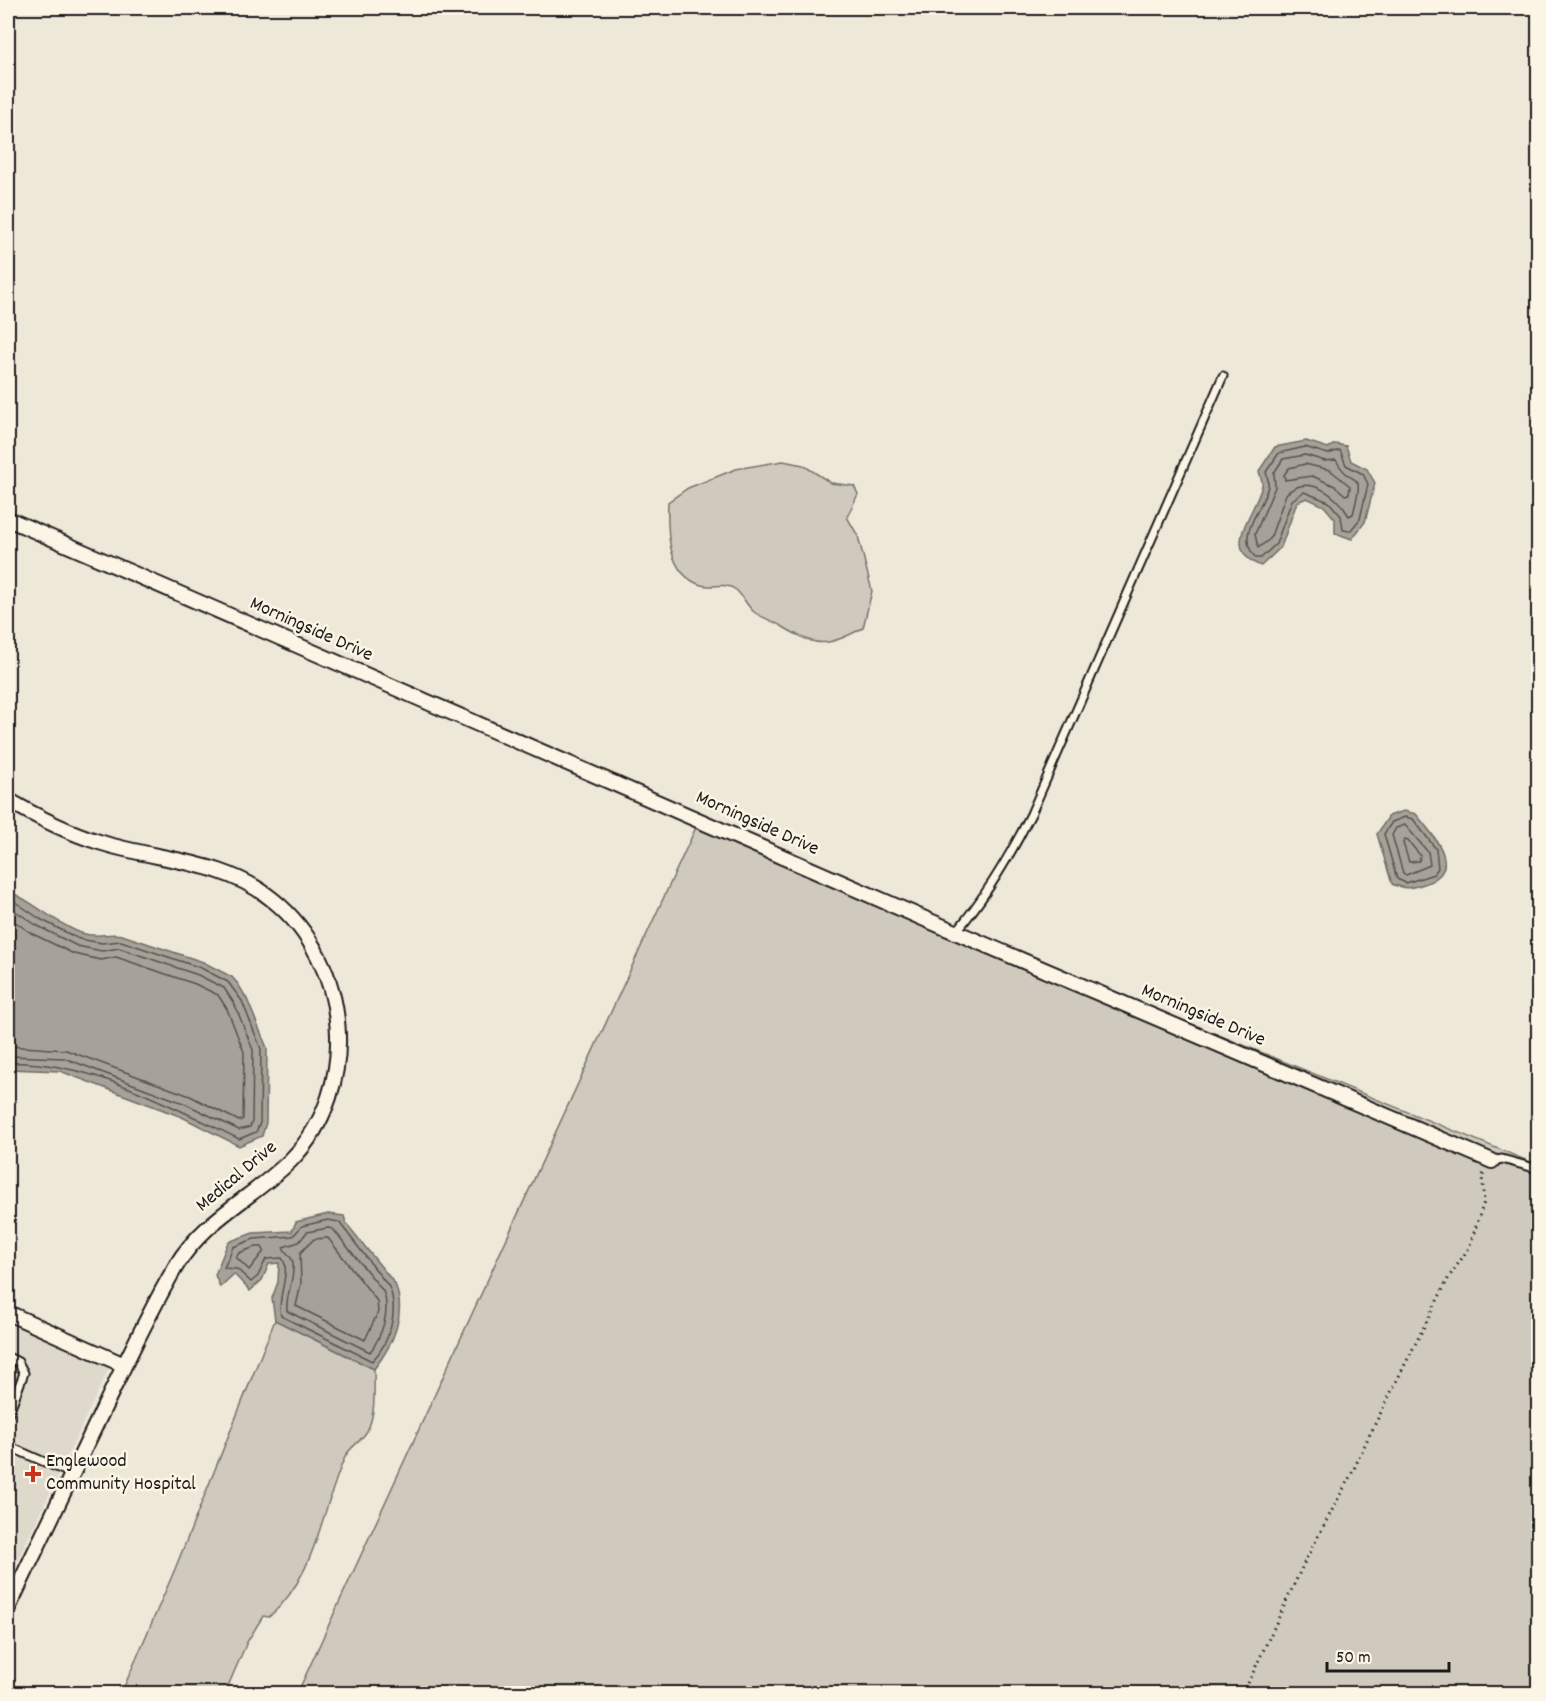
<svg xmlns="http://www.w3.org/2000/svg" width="1546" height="1701" font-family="Dekko,sans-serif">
<rect width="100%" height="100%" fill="#eee8d9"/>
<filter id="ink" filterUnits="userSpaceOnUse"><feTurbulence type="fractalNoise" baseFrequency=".0167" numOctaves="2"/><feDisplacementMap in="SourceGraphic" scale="12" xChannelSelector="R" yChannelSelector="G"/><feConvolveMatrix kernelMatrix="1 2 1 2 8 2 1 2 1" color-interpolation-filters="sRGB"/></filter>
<g filter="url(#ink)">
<!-- built -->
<polygon fill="#ded9cb" points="8,1322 110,1366 8,1581"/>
<!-- green -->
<g fill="#cfcabd" stroke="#76736c" stroke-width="1.5">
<path d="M783,461l20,4 28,18 23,3 4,8 -11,23 11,19 14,55 -9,37c-37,19 -44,20 -80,-1 -9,-6 -21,-9 -29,-15 -7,-6 -11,-16 -18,-22 -11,-9 -22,-1 -35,-5 -34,-11 -34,-54 -33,-83l20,-14 48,-19z"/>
<polygon points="698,823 1538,1165 1538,1693 297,1694"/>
<path d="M275,1320l99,49c0,19 2,43 -6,60 -5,12 -18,17 -23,28 -25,56 -28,118 -76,160l-6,-1 -16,26 -22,51 -104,1 54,-125z"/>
</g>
<!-- water -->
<g fill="#a7a299" stroke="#6f6c67" stroke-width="1.5">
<path d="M1306,441l22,7 7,-4 11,2 5,15 16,8 8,14 -10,39 -13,17 -17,-6v-14l-11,-13 -17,-8 -10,4 -16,45 -20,19c-43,-17 -4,-54 1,-81 1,-4 -2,-9 -3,-14l16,-24z"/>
<path d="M1404,811l12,3c17,21 50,56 8,70 -13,4 -19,6 -32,0l-15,-50 12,-18z"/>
<path d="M8,891c25,10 46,32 73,42 17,6 27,-1 41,2l81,27 29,15 6,7 9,15 20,49 -1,75 -4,13 -23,10 -57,-29 -122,-46 -52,-2z"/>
<path d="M328,1214l16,2 2,7 49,61c12,30 -2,61 -21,85l-99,-49 -3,-22 6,-16 1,-19 -10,1 -7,16 -12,11 -16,-17 -14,13 -5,-12 13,-33 25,-9 39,-2 4,-9z"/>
</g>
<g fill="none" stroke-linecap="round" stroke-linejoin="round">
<!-- shore -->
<g stroke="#54524e" stroke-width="1.5">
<path d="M1305,447l23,7 12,-4 6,15 17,9 5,10 -8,35 -10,12 -7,-1 -2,-14 -12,-14 -25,-10 -12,8 -16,44 -15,14h-5c-22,-23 7,-48 12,-72 1,-5 -1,-10 -2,-14l13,-19z"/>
<path d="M1305,455l20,6 11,-1c17,32 30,4 17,54l-4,2c-13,-22 -41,-43 -63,-22l-16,45 -12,9 -3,-14 20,-47 -1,-14 9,-14z"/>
<polygon points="1305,464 1330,470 1350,486 1349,494 1345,495 1335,486 1312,476 1285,480 1284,475 1289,468"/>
<polygon points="1405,817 1413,819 1436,849 1438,868 1434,874 1406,883 1397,879 1384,834 1392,822"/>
<polygon points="1405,825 1428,852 1430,865 1406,875 1403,873 1392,835 1396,828"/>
<polygon points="1405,840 1408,841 1420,855 1419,861 1409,862 1403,843"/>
<path d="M8,897l32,22 39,20 23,4 19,-2 80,27 27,14 14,19 19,48 -1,74 -4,9 -17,7c-70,-34 -152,-79 -231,-76"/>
<polyline points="8,906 36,925 77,946 102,951 119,948 198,975 224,988 235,1005 253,1050 252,1122 250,1127 239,1130 186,1104 64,1058 8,1056"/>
<polyline points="8,917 31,933 74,954 101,960 116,957 195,984 218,995 227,1009 244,1052 243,1119 239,1121 190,1096 66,1050 8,1046"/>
<path d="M328,1220l11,2 50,65c10,23 1,56 -17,74l-91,-45c-5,-19 11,-45 1,-58l-16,1 -8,17 -7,6 -14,-13 -13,-1 9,-21 21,-8 39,-3 9,-10z"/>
<path d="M328,1228l5,1 50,62c8,19 -1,45 -13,61l-83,-41c-2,-16 8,-31 6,-48 -1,-7 -8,-10 -10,-16l16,-5 8,-10z"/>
<polygon points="328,1238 377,1301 378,1312 365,1340 296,1306 301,1284 300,1253 314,1239"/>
<polygon points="255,1247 262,1247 264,1251 249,1270 236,1257 239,1253"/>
</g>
<defs>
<g id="lane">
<path d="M956,932c31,-37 54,-76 75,-118l192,-438"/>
<polyline points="1492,1161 1502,1159 1538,1169"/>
<polyline points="8,1357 18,1362 24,1373 8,1415"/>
<polyline points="8,1446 72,1474"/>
</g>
<g id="street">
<polyline points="8,519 925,919 1492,1161"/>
<path d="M8,800c29,17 59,32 91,42 59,19 124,17 174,58 77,62 89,187 18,260 -37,37 -87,59 -115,106 -28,48 -52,100 -76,150 -31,64 -62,128 -92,192"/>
<polyline points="8,1313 124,1365"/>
</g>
</defs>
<!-- lane casing -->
<use href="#lane" stroke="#1c1c1c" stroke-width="11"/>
<!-- street casing -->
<use href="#street" stroke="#1c1c1c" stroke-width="18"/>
<!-- path -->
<polyline stroke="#1c1c1c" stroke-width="3" stroke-dasharray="1.5 4.5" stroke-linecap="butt" points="1243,1694 1306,1559 1353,1471 1368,1438 1449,1277 1469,1248 1484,1202 1482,1176 1485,1173"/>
<!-- lane -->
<use href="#lane" stroke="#fcf5e5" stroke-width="7"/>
<!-- street -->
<use href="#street" stroke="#fcf5e5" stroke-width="14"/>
</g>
</g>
<!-- markers -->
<path fill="#c8321e" stroke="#fcf5e5" stroke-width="2" d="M30 1465h6v6h6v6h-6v6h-6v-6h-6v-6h6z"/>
<g text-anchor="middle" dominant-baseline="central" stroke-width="5" stroke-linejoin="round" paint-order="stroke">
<!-- street labels -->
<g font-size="20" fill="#1c1c1c" stroke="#fcf5e5">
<text transform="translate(311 630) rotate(24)">Morningside Drive</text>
<text transform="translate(757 824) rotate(24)">Morningside Drive</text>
<text transform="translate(1203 1016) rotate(23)">Morningside Drive</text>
<text transform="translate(237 1177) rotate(-40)">Medical Drive</text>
</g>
<!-- poi labels -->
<g font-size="20" fill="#1c1c1c" stroke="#fcf5e5" text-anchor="start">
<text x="46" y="1462">Englewood<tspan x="46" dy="23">Community Hospital</tspan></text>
</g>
</g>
<!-- margin -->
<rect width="1546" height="1701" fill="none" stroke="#fcf5e5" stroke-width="30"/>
<rect x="15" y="15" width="1516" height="1671" fill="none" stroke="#1c1c1c" stroke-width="2" filter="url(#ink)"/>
<!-- scale -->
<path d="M1327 1662v9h122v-9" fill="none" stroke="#1c1c1c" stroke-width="3"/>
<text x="1336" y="1662" font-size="18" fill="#1c1c1c" stroke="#fcf5e5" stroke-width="4.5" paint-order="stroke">50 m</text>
</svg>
